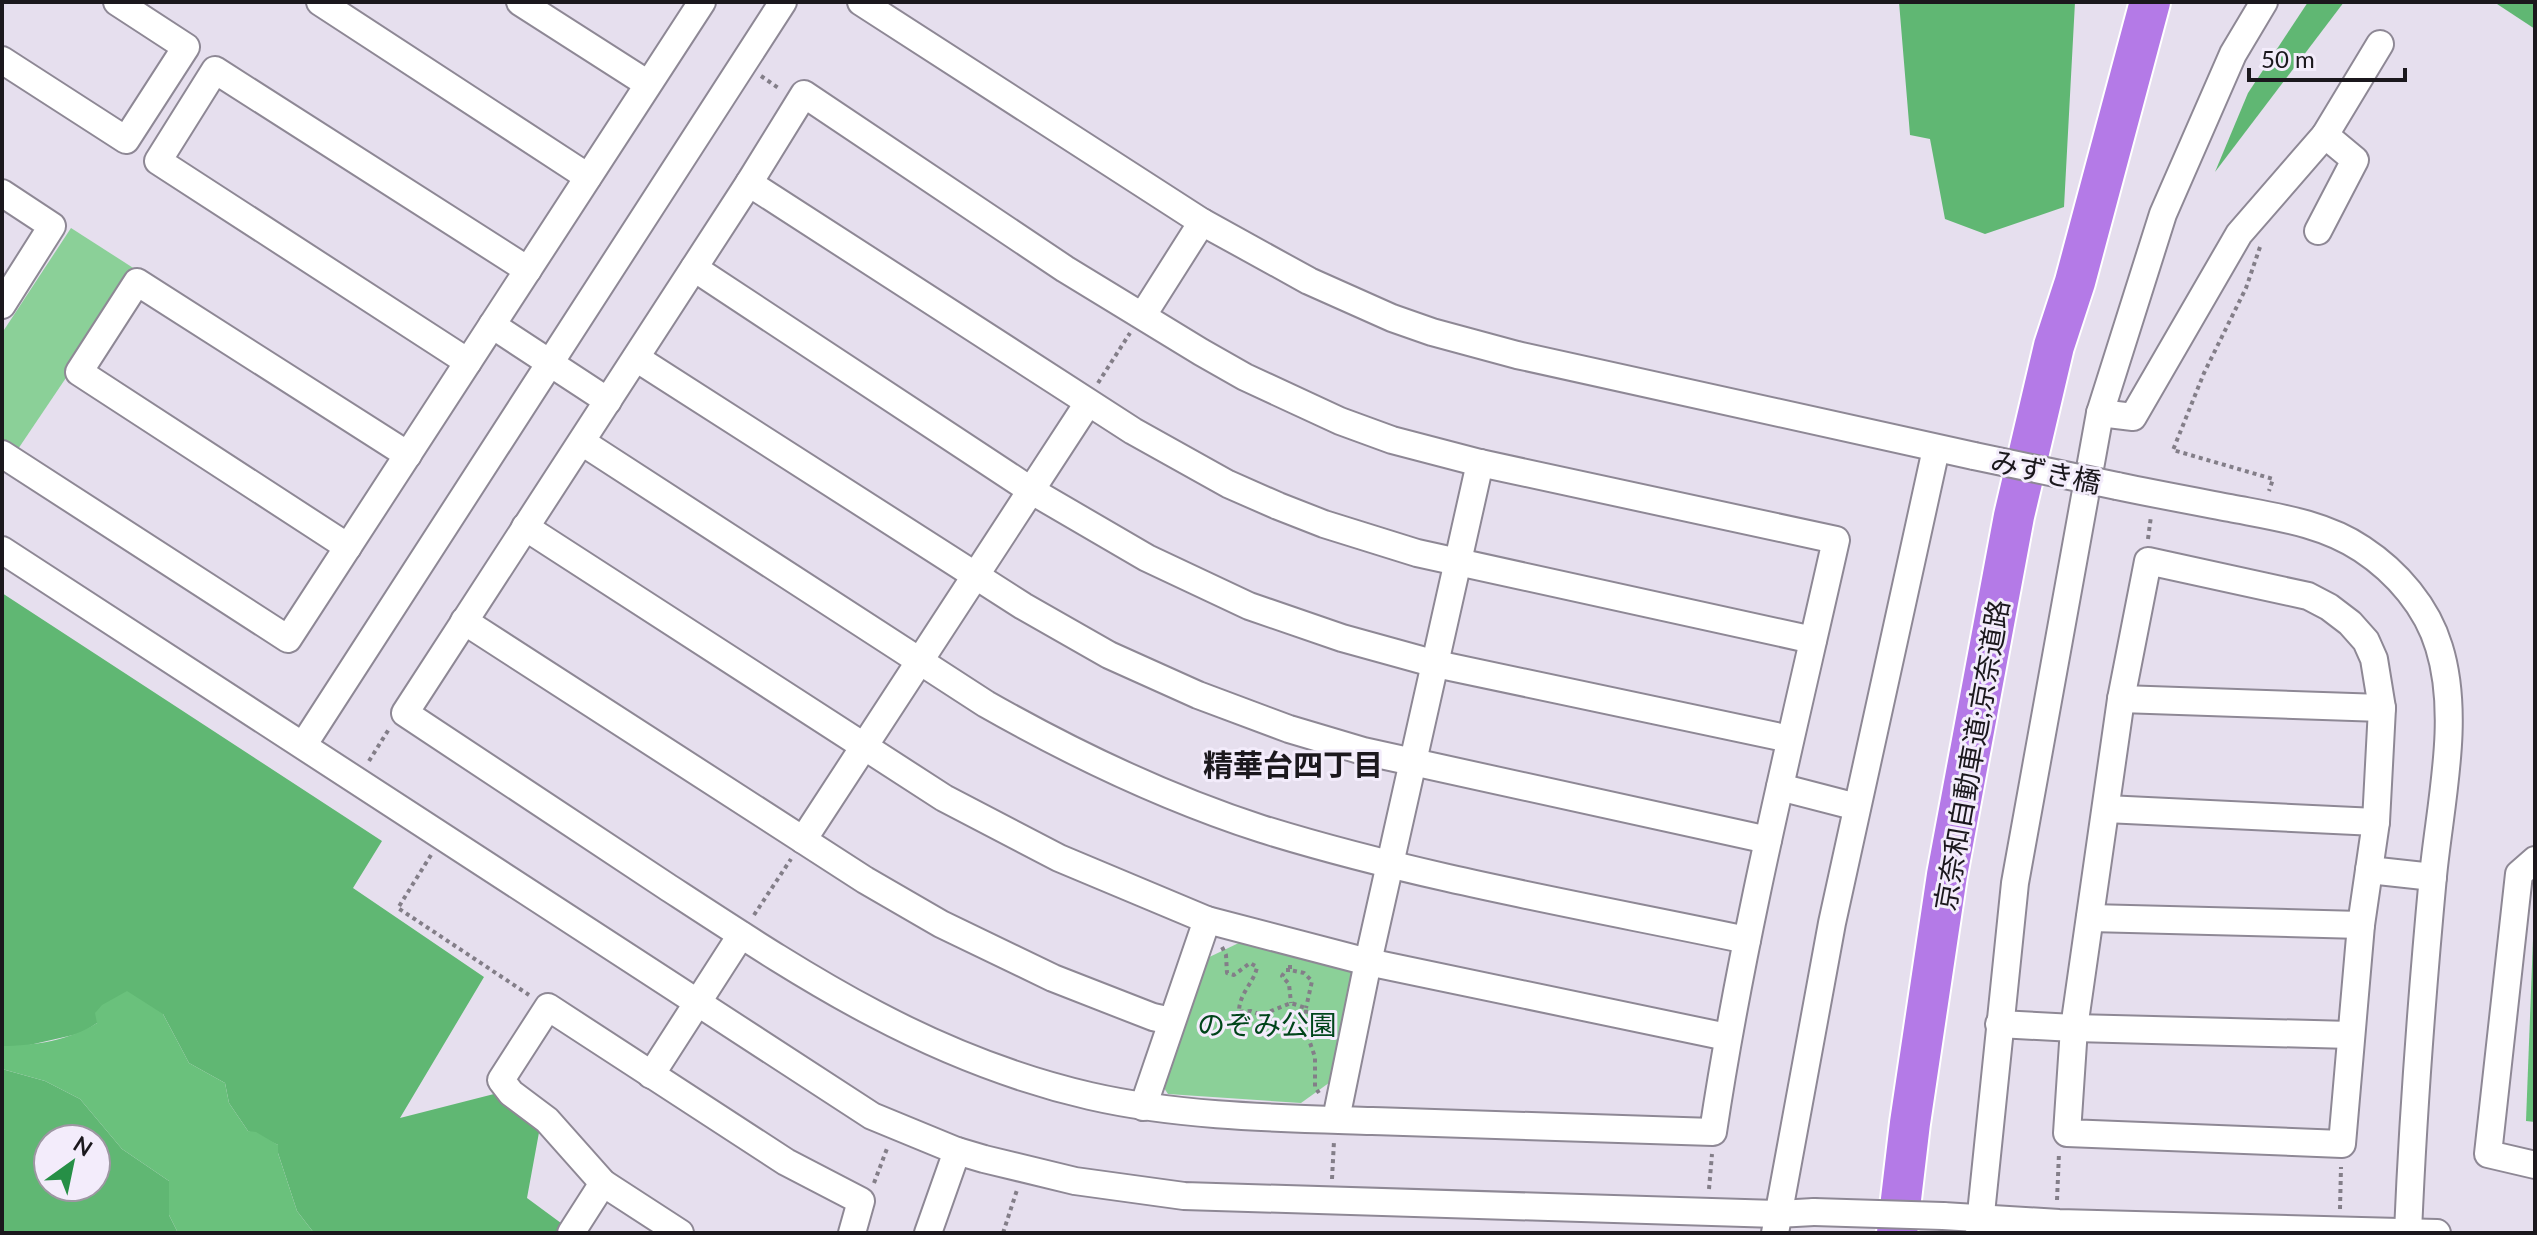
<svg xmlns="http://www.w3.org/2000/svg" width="2537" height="1235" font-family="Lato,'Noto Sans JP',sans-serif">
<rect width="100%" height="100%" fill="#e6dfee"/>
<!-- green -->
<g fill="#8bd098">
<polygon points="71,228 138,271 14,455 2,447 2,333"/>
<polygon points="1245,940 1350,968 1355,975 1333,1080 1301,1103 1168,1094 1160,1082 1201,961"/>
</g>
<!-- forest -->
<g fill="#60b773" fill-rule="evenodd">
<polygon points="1899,2 2075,2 2064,207 1985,234 1945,219 1930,139 1910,135"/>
<polygon points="2308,2 2344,2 2215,172 2248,93"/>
<polygon points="2494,2 2535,2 2535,29"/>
<polygon points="2,593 382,841 353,888 484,977 400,1118 494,1094 540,1127 527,1198 565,1226 562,1233 314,1233 297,1211 278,1153 278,1145 248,1131 229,1103 225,1083 189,1063 163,1014 97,1023 82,1033 25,1046 2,1046"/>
<path d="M2,1069l43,12 35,18 42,50 47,32v34l9,18h-176zM48,1139h48v48h-48z"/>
</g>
<!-- water -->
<g fill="#6ac17c">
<polygon points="2535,887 2535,1122 2526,1121"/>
<path d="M127,991l36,23 26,49 36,20 4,20 19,28 8,1 22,13v8l19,58 17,22h-136l-9,-18v-34l-47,-32 -42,-50 -35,-18 -43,-12v-23c31,0 69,-6 95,-23l-2,-10 7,-8z"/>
</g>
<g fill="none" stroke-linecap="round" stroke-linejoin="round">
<defs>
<g id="minor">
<polyline points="320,2 588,177"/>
<polyline points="520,2 648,84"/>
<polyline points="861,2 1202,222 1309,281 1392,318 1432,332 1517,355 1974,456"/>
<polyline points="2,60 126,140 186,47 117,2"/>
<path d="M804,94l261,175 136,83 44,25 95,44 52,19 88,23 356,77c-44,196 -93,392 -123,592 -113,-4 -227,-8 -341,-11 -94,-3 -190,-4 -282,-25 -164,-38 -286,-120 -424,-210 -87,-58 -174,-115 -261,-173l344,-530z"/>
<polyline points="2325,135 2380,44"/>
<polyline points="749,183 1133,431 1228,484 1278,506 1324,524 1417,553 1813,640"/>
<polyline points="2,193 52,226 2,305"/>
<polyline points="694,268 1032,491 1147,558 1249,606 1342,638 1436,664 1790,739"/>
<polyline points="1143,315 1202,222"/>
<polyline points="492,325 608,401"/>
<polyline points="636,358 1023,606 1109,655 1198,695 1289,729 1363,751 1768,840"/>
<polyline points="468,362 158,161 215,70 528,270"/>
<polyline points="2100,413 2133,417 2239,234 2325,135 2355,160 2318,231"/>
<path d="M582,442l404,262c88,50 180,94 276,125 158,49 323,77 485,111"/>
<polyline points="2,454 288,639 702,2"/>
<path d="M2117,486c38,8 76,15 113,22 46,9 93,15 132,41 35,23 65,58 77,98 22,70 1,157 -6,229 -11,118 -20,238 -25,356"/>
<polyline points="525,527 944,798 1059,858 1207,920 1368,962 1727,1037"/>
<polyline points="348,547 79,372 137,282 408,455"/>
<polyline points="2,550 872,1116 957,1151 984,1159 1075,1181 1184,1196 1777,1214 1814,1212"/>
<polygon points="2148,561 2308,596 2329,607 2350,623 2366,641 2374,659 2382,708 2376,822 2361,925 2342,1144 2067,1133 2074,1028 2121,699"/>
<polyline points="464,621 865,880 941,924 1053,978 1153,1017 1171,1021"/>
<polyline points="2121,699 2382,708"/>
<polyline points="304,744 783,2"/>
<polyline points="1780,787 1857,807"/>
<polyline points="2106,809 2376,822"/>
<polyline points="803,840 1088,403"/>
<polyline points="2535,860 2519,874 2488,1154 2535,1165"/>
<polyline points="2369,870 2433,877"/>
<polyline points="2090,918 2361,925"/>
<polyline points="1999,1024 2074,1028 2351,1035"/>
<polyline points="651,1075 741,935"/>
<polyline points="1143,1107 1207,920"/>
<polyline points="1336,1119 1368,962 1480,463"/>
<polyline points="1943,1216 2059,1223 2437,1233"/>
<polyline points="571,1233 603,1183"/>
<polyline points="680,1233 603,1183 547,1120 511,1093 501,1080 548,1007 786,1162 861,1201 852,1233"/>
<polyline points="928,1233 957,1151"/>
<polyline points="1775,1233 1832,923 1936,449"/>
<polyline points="1979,1233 2015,883 2100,413 2163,214 2233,54 2264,2"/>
</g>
<polyline id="highway" points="1897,1233 1910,1123 1947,875 2014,516 2054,346 2075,282 2150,2"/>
</defs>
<!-- minor casing -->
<use href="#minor" stroke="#8e8895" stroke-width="30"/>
<!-- highway casing -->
<use href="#highway" stroke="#fff" stroke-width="44"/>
<!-- path -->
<g stroke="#837e88" stroke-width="4" stroke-dasharray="4 4" stroke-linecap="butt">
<polyline points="761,76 780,89"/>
<polyline points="2260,247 2246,288 2204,373 2173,450 2273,479 2269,491"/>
<polyline points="1098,383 1130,333"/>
<polyline points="2148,539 2151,516"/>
<polyline points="369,761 389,729"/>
<polyline points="431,855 398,908 529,995"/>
<polyline points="754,915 791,859"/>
<path d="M1222,947l4,8 1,18 7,2 16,-12 7,4c-3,16 -18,26 -18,45l12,-1 10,4 30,-12 15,5v6l11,13 -8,13 6,17v30l4,6"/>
<polyline points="1290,965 1290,970 1304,973 1312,981 1306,1008"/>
<polyline points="1290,970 1286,970 1282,976 1289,984 1291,1003"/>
<polyline points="1332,1179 1334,1141"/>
<polyline points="874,1183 888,1146"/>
<polyline points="1709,1189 1712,1154"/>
<polyline points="2057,1200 2059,1153"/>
<polyline points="2340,1209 2341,1167"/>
<polyline points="1003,1233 1017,1190"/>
</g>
<!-- minor -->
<use href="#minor" stroke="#fff" stroke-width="26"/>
<!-- highway -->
<use href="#highway" stroke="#b47ae7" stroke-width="40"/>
<defs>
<g id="minor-bridge">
<polyline points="1974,456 2117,486"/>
<polyline points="1814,1212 1943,1216"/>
</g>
</defs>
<!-- minor-bridge casing -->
<use href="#minor-bridge" stroke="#8e8895" stroke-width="30" stroke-linecap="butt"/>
<!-- minor-bridge -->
<use href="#minor-bridge" stroke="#fff" stroke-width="26"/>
</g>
<g text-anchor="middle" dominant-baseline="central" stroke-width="6" stroke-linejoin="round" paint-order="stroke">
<!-- street labels -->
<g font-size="28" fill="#1b181d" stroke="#f3ecfb">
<text transform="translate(2046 471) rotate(12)">みずき橋</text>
<text transform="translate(1971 755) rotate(-80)">京奈和自動車道;京奈道路</text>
</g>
<!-- park labels -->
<g font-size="28" fill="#00451a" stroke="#f3ecfb">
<text x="1267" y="1024">のぞみ公園</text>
</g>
<!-- neighbourhood labels -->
<g font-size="30" font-weight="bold" fill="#1b181d" stroke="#f3ecfb">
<text x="1293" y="764">精華台四丁目</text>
</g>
</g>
<!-- border -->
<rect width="2537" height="1235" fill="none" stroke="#1b181d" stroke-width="8"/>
<!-- north arrow -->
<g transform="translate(72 1163) rotate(33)"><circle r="38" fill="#f3ecfb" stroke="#9d97a2" stroke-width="2"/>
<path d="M0-6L14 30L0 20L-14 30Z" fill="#268f46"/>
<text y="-12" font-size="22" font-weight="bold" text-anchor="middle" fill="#1b181d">N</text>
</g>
<!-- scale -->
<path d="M2249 68v12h156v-12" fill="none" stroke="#1b181d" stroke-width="4"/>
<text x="2261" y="68" font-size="24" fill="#1b181d" stroke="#f3ecfb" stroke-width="6" paint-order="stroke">50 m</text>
</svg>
